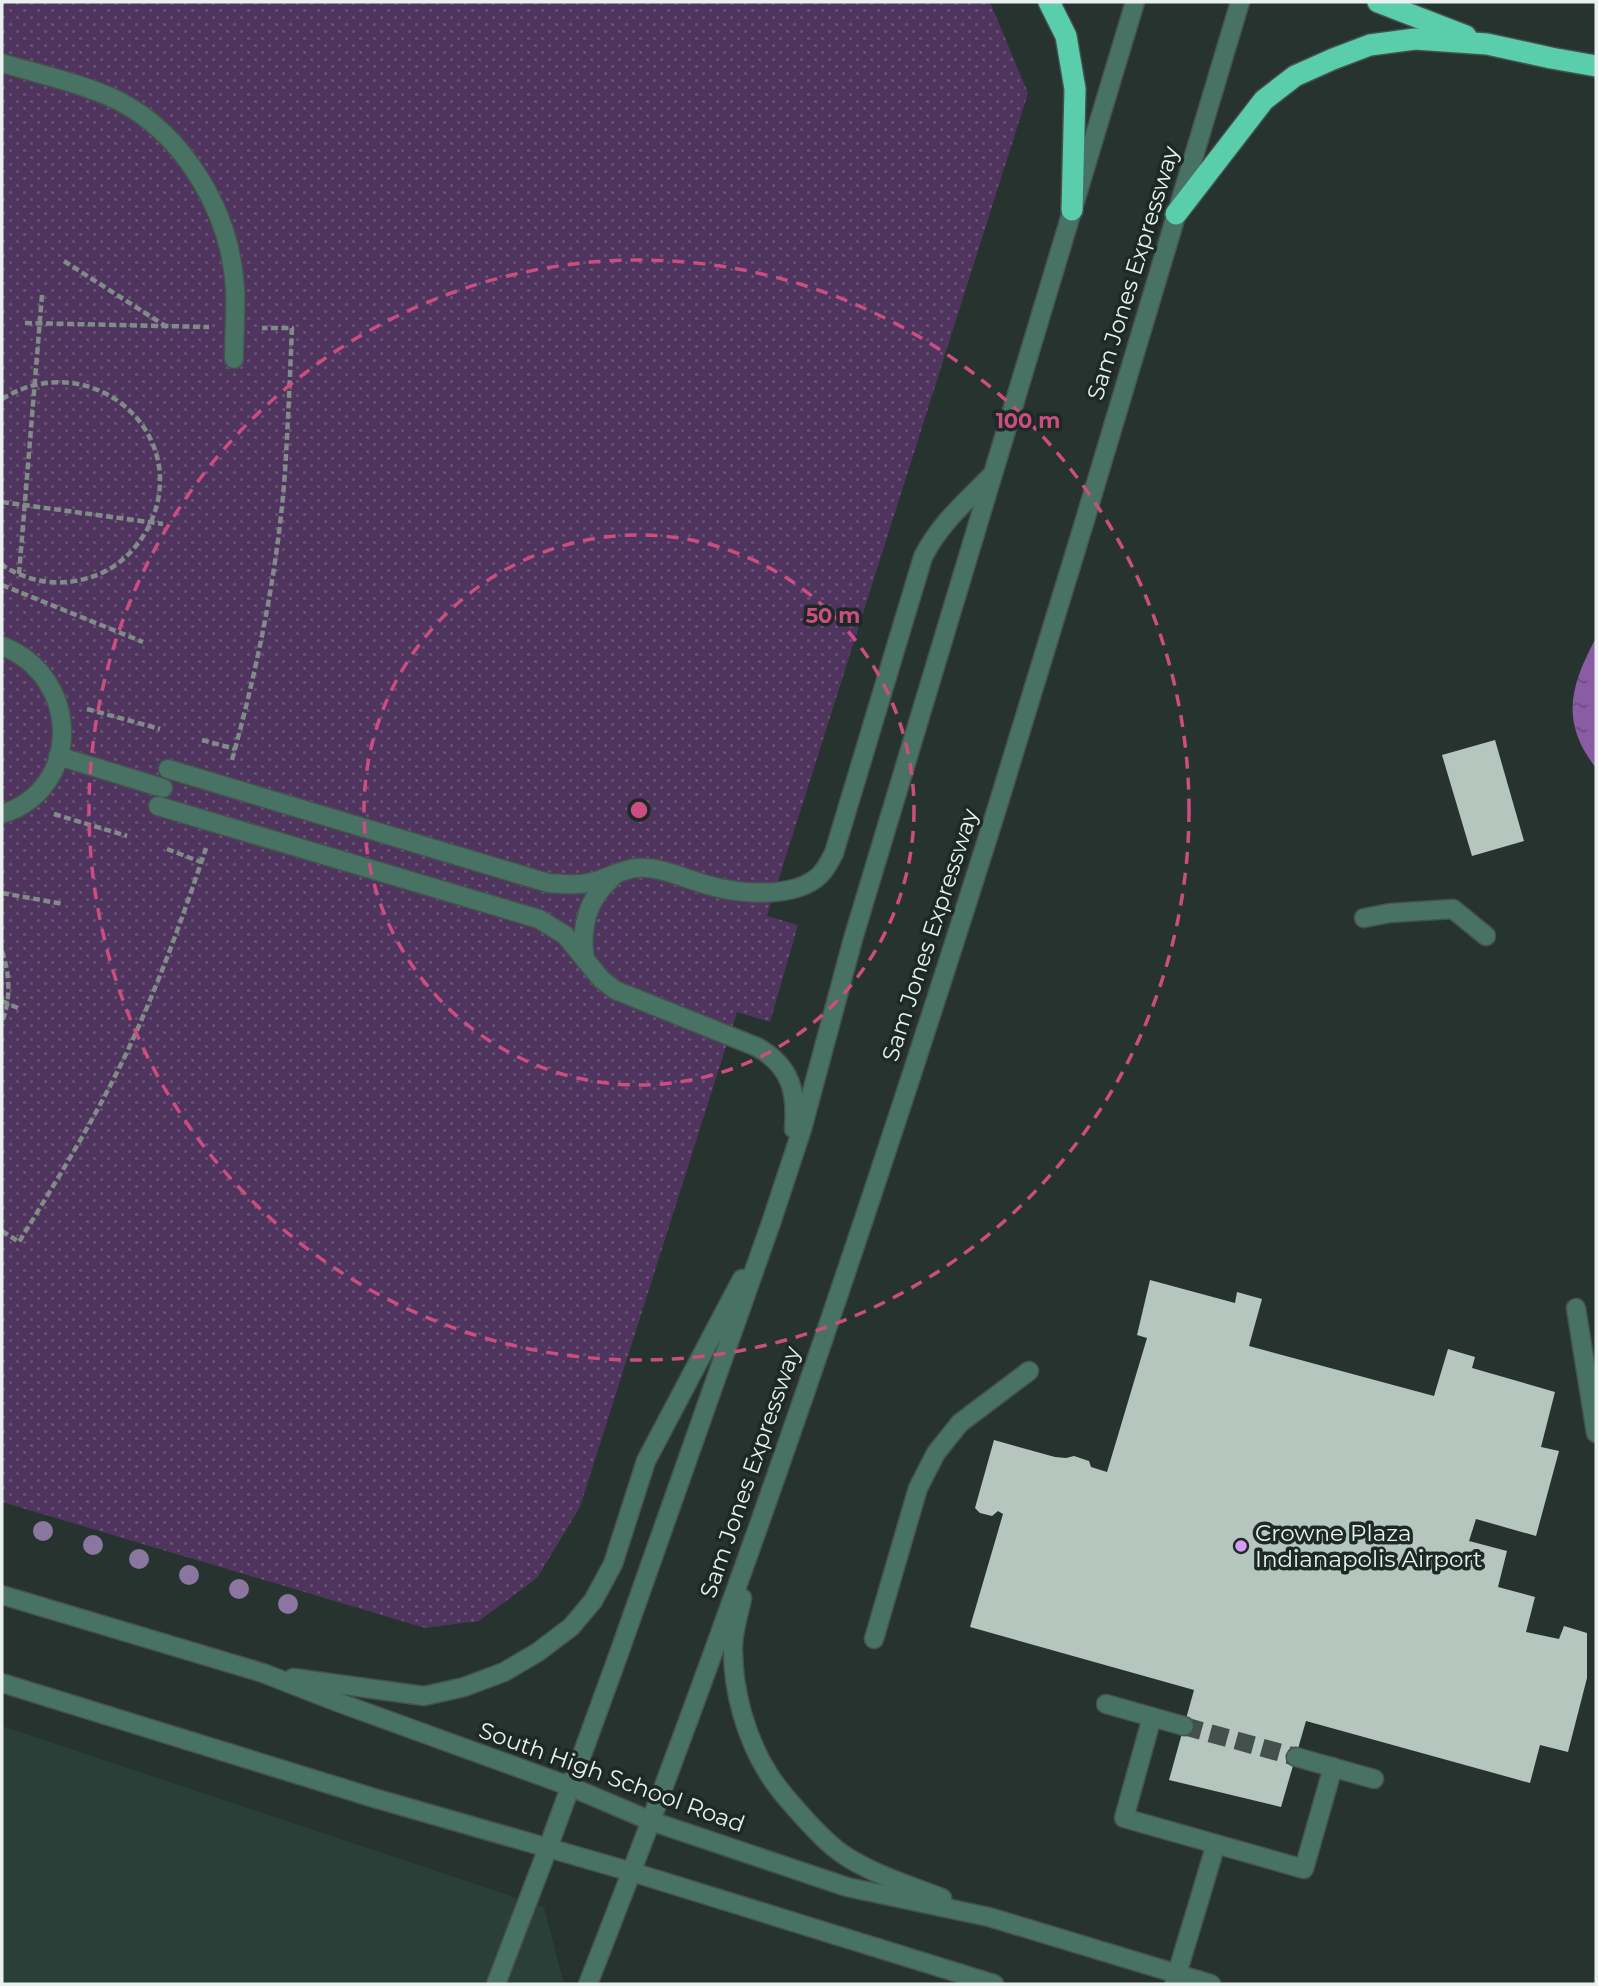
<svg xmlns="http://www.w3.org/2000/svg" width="1598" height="1986" font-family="Montserrat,sans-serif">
<defs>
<pattern id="grass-dots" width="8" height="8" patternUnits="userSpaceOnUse" patternTransform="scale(1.75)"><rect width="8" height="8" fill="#4f345e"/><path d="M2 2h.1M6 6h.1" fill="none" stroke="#685275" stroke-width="1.8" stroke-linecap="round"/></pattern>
<pattern id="water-ripples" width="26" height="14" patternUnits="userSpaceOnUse" patternTransform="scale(1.75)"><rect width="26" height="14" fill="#8a5ca4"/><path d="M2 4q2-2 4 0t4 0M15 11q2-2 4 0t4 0" fill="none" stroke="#685276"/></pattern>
</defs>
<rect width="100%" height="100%" fill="#26332e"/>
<!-- built -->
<polygon fill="#2a3f38" points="2,1726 544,1907 564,1984 2,1984"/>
<!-- grass -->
<polygon fill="url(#grass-dots)" points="2,2 990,2 1028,93 767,916 798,925 770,1022 737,1012 580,1507 537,1578 479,1621 425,1628 2,1502"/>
<!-- water -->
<path fill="url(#water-ripples)" d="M1596,638v130c-36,-46 -26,-82 0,-130z"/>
<!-- building -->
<g fill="#b5c6bf">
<polygon points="1495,740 1524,841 1472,856 1442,755"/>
<polygon points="1150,1280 1235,1303 1237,1292 1262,1299 1249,1346 1434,1396 1448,1349 1475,1357 1472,1368 1555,1392 1541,1447 1559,1451 1536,1536 1476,1519 1469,1541 1507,1551 1498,1587 1535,1597 1526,1632 1559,1639 1564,1626 1587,1633 1587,1678 1568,1752 1540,1745 1530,1783 1306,1721 1281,1807 1169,1780 1194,1690 970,1627 1003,1514 998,1511 992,1516 980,1513 975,1508 994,1440 1055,1457 1066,1458 1074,1456 1089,1461 1091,1467 1107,1472 1147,1338 1137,1335"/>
</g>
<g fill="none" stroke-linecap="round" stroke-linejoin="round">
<!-- minor-tunnel -->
<polyline stroke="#43504b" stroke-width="18" stroke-dasharray="18 9" stroke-linecap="butt" points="1184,1726 1296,1757"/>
<defs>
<g id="minor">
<path d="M2,63c36,11 83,21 117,38 67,35 112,113 116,188 1,23 -1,47 -1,70"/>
<path d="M2,646c79,30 81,143 0,168"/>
<polyline points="58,756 163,788"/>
<path d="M168,769l380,114c16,1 32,3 48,-2 14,-4 27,-12 41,-13 24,-2 51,12 74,18 30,8 84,13 109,-11 6,-6 10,-14 14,-22l89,-296c16,-32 42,-55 67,-80"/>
<path d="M158,806l381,113 26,16 36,44 14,11 142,57c34,19 40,45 37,82"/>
<polyline points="1364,918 1390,913 1453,909 1486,936"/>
<path d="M585,960c-5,-32 2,-61 27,-82"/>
<polyline points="1576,1308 1596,1433"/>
<polyline points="2,1595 263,1673 340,1703 569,1786 651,1821 847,1887 989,1917 1211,1984"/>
<path d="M742,1598c-3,16 -10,35 -9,52 0,41 13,88 35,123 10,17 24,31 37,46 12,13 24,26 39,36 30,20 65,30 98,43"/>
<polyline points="874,1639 918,1488 936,1453 960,1423 1029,1371"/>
<polyline points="293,1678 424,1696 464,1687 504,1672 538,1652 571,1627 593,1601 613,1564 646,1461 742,1279"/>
<polyline points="2,1683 374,1798 632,1872 994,1984"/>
<polyline points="1106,1704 1184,1726"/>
<polyline points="1152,1717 1124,1818 1304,1869 1333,1767"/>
<polyline points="1296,1757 1374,1779"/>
<polyline points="496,1984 548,1848 618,1656 771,1223 802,1129 853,939 1135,2"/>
<path d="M588,1984c152,-387 285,-782 410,-1179 83,-267 161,-535 242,-803"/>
<polyline points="1174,1984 1216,1844"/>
</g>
<g id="highway">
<polyline points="1049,2 1066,36 1075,89 1072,210"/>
<polyline points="1378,2 1466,36"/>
<polyline points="1176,214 1264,100 1295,76 1333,59 1370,45 1415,39 1487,44 1551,58 1596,66"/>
</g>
</defs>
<!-- minor casing -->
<use href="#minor" stroke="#45514d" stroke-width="21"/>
<!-- highway casing -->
<use href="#highway" stroke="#45514d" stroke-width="24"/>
<!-- path -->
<g stroke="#818c88" stroke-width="4.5" stroke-dasharray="7 3.5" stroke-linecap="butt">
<polyline points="64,261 167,327"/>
<polyline points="25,323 209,327"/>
<path d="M2,399c89,-55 194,35 146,129 -13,24 -34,43 -60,50 -30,9 -60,4 -86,-13"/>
<polyline points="2,502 163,524"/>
<polyline points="19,574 42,295"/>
<polyline points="2,585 143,642"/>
<polyline points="87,709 160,729"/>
<polyline points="202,740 235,749"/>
<path d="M232,760c26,-94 46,-191 53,-288 3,-48 5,-96 7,-144h-30"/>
<polyline points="54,814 127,836"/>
<polyline points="167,849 201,862"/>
<polyline points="2,893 63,904"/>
<path d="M2,951c8,24 9,48 0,71"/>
<polyline points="2,1001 18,1008"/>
<path d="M2,1231l17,11c38,-62 77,-125 108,-190 31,-66 56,-135 79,-204"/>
</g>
<!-- minor -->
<use href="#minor" stroke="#487264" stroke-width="18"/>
<!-- highway -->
<use href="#highway" stroke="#5aceab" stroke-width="21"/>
</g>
<!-- trees -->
<g fill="#8a769e">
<circle cx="43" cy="1531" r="10"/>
<circle cx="93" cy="1545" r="10"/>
<circle cx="139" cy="1559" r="10"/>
<circle cx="189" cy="1575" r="10"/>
<circle cx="239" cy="1589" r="10"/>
<circle cx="288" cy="1604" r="10"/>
</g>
<!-- distance rings -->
<g fill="none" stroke="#cc4e80" stroke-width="3.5" stroke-dasharray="12 9">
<circle cx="639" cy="810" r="275"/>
<circle cx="639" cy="810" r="550"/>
</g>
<!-- markers -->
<circle fill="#d79bf9" stroke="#1c2924" stroke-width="2.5" cx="1241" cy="1546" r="7"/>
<g text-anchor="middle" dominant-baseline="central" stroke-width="7" stroke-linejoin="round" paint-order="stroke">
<!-- street labels -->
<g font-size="23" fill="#e8f1ed" stroke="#1c2924">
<text transform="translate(1133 273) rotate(-73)">Sam Jones Expressway</text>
<text transform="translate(930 935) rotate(-72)">Sam Jones Expressway</text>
<text transform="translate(750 1472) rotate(-71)">Sam Jones Expressway</text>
<text transform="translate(612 1777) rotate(20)">South High School Road</text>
</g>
<!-- poi labels -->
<g font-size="23" fill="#e8f1ed" stroke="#1c2924" text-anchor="start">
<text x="1255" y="1533">Crowne Plaza<tspan x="1255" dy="26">Indianapolis Airport</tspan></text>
</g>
</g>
<circle cx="639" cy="810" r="10" fill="#cc4e80" stroke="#1c2924" stroke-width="3.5"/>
<g font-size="21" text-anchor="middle" font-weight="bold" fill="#cc4e80" stroke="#1c2924" stroke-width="7" stroke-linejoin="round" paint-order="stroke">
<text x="1028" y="428">100 m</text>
<text x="833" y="623">50 m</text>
</g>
<!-- border -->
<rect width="1598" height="1986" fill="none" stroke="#e8f1ed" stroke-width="7"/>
</svg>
